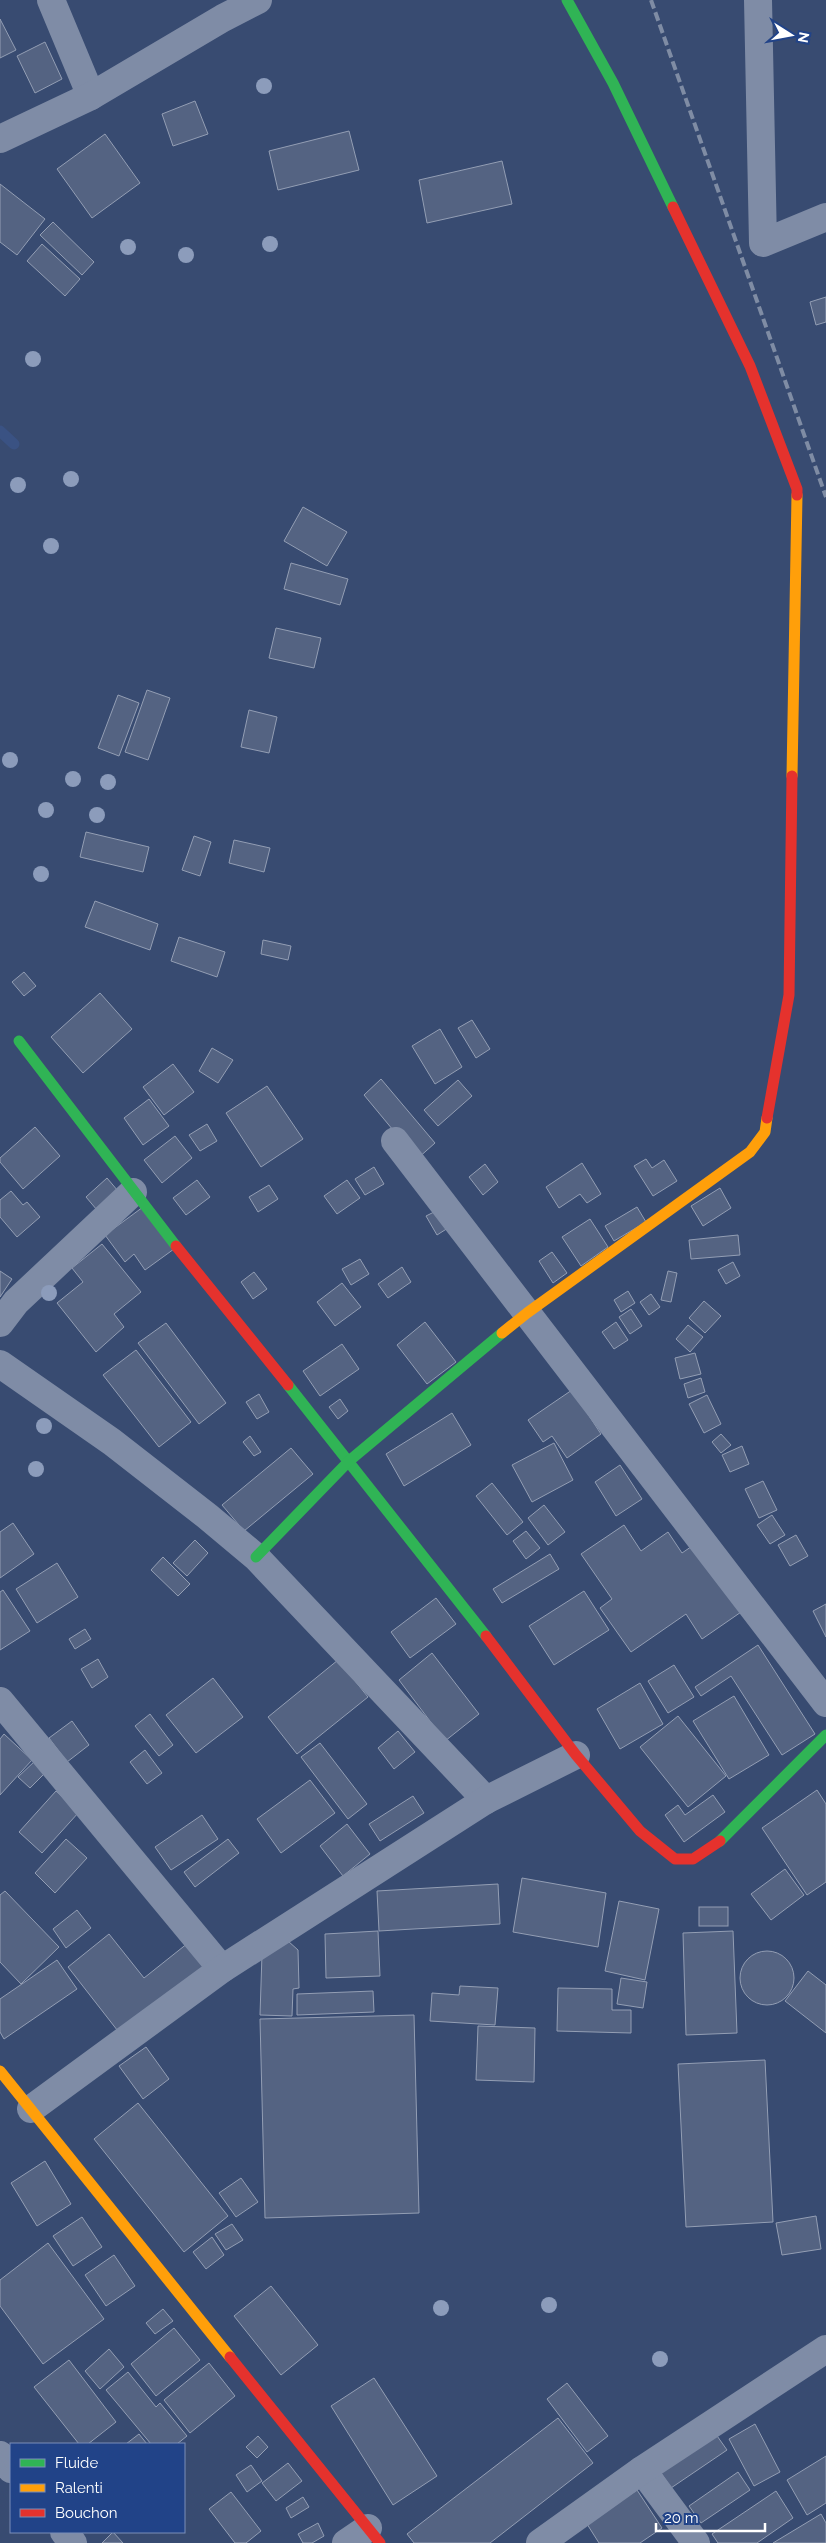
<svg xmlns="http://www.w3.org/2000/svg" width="826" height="2543" font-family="Raleway,sans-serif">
<rect width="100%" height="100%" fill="#384b71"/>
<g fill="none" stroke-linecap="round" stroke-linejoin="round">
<!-- stream -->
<polyline stroke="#3a5283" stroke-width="11" points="0,431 14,444"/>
</g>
<!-- building -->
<g fill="#546382" stroke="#939eb4">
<polygon points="0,19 16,50 0,58"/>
<polygon points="45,42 62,79 35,93 17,56"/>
<polygon points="195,101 208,134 173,146 162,114"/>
<polygon points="349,131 359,170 278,190 269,151"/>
<polygon points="105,134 140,183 92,218 57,169"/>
<polygon points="502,161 512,204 427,223 419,180"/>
<polygon points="0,184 45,219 17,255 0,242"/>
<polygon points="53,222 94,262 82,275 40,235"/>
<polygon points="42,244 80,279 65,296 27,261"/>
<polygon points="826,297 826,322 816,325 810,302"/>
<polygon points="303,507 347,532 327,566 284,541"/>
<polygon points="291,563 348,579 340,605 284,589"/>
<polygon points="276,628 321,638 314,668 269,658"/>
<polygon points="147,690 170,698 148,760 125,752"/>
<polygon points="118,695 139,703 119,756 98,748"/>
<polygon points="249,710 277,717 269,753 241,747"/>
<polygon points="86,832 149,847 143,872 80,857"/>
<polygon points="194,836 211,842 200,876 182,870"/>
<polygon points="234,840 270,848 264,872 229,863"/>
<polygon points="95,901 158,924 150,950 85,927"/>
<polygon points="179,937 225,952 217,977 171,961"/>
<polygon points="263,940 291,946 288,960 261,954"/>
<polygon points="24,972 36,986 24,996 12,982"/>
<polygon points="100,993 132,1029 83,1073 51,1037"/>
<polygon points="472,1020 490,1049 476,1058 458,1028"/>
<polygon points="440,1029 462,1067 435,1084 412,1046"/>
<polygon points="212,1048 233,1060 218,1083 199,1071"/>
<polygon points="173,1064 194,1092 164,1115 143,1087"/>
<polygon points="381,1079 435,1143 417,1159 364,1095"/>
<polygon points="458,1080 472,1096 438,1126 424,1110"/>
<polygon points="267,1086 303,1139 261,1167 226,1113"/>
<polygon points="149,1099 169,1126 143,1145 124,1118"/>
<polygon points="207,1124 217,1141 200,1151 189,1135"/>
<polygon points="35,1127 60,1156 23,1189 0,1162 0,1158"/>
<polygon points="175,1136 192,1158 162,1183 144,1160"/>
<polygon points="646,1159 652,1168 664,1160 677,1181 653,1196 634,1166"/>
<polygon points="582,1163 601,1194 587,1203 580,1194 559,1208 546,1187"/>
<polygon points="485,1164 498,1182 483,1195 469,1177"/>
<polygon points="374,1167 384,1184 365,1195 355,1179"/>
<polygon points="107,1178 118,1191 97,1210 86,1197"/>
<polygon points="197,1180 210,1197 186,1215 173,1198"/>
<polygon points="347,1180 360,1198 337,1214 324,1196"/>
<polygon points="269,1185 278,1199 258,1212 249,1197"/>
<polygon points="720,1188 731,1208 703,1226 691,1206"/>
<polygon points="11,1191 23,1205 27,1202 40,1217 17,1237 0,1217 0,1200"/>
<polygon points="143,1207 174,1249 145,1270 134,1254 125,1262 105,1235"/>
<polygon points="637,1207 646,1222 614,1241 605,1226"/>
<polygon points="438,1210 448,1228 437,1235 426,1216"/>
<polygon points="590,1219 608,1247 581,1266 562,1237"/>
<polygon points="738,1235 740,1255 691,1259 689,1240"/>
<polygon points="102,1244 141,1292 114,1314 124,1327 96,1352 57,1303 83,1282 72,1268"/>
<polygon points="552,1252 567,1273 553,1283 539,1261"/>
<polygon points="360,1259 369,1274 351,1285 342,1269"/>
<polygon points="733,1262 740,1276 726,1284 718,1270"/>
<polygon points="402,1267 411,1282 388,1298 378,1284"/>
<polygon points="0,1271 12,1279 0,1297"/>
<polygon points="668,1271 677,1273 671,1302 661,1300"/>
<polygon points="254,1272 267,1289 253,1299 241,1282"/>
<polygon points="342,1283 361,1307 335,1326 317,1302"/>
<polygon points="628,1291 635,1303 621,1312 614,1300"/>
<polygon points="651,1294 660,1307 649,1315 640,1302"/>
<polygon points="704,1301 721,1316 705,1333 689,1318"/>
<polygon points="631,1309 642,1326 630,1334 619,1317"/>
<polygon points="425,1322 456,1362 427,1384 397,1345"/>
<polygon points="616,1322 628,1340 614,1349 602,1332"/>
<polygon points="166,1323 226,1403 199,1424 138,1343"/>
<polygon points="688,1325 703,1337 690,1352 676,1339"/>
<polygon points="342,1344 359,1369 320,1396 303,1371"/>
<polygon points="136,1350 191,1422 159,1447 103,1375"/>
<polygon points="695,1353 701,1374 680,1379 675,1358"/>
<polygon points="701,1378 705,1392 688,1398 684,1384"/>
<polygon points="572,1390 601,1434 567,1458 552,1436 543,1442 528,1420"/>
<polygon points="259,1394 269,1412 257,1419 246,1402"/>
<polygon points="707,1395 721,1424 704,1433 689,1404"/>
<polygon points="340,1399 348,1411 338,1419 329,1407"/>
<polygon points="452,1413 471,1445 404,1486 386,1454"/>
<polygon points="721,1434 731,1445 721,1453 712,1442"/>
<polygon points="250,1436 261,1452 254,1456 243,1442"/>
<polygon points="554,1443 573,1480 532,1502 512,1465"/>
<polygon points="742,1446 749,1464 730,1472 722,1455"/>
<polygon points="291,1448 313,1474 244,1531 222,1505"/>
<polygon points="620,1465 642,1499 616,1516 595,1482"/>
<polygon points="763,1481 777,1510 759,1518 745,1489"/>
<polygon points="492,1483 523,1522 507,1535 476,1496"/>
<polygon points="544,1505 565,1532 548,1545 528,1518"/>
<polygon points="772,1515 785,1535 770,1544 757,1525"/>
<polygon points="13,1523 34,1554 0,1578 0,1532"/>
<polygon points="624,1525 641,1551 668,1532 682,1553 698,1542 744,1610 702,1639 686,1614 631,1652 600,1608 612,1599 581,1554"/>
<polygon points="526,1531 540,1548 526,1559 513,1541"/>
<polygon points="796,1535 808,1556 790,1566 778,1545"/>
<polygon points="195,1540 208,1553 187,1576 173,1563"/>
<polygon points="550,1554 559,1569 502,1603 493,1589"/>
<polygon points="163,1557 190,1584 178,1596 151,1570"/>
<polygon points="57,1563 78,1597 37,1623 16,1589"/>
<polygon points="3,1590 30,1631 0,1650 0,1592"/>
<polygon points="584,1591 609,1630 554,1665 529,1626"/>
<polygon points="436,1598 456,1624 410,1658 391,1632"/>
<polygon points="826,1604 826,1637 813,1611"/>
<polygon points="85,1629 91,1639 75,1649 69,1639"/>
<polygon points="758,1645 815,1734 782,1755 731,1676 701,1696 695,1687"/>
<polygon points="432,1653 479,1714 445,1741 399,1680"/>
<polygon points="98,1659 108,1677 92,1688 81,1669"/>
<polygon points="338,1660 368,1697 297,1754 268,1717"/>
<polygon points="674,1665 694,1697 668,1713 648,1681"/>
<polygon points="213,1678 243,1717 196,1753 166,1715"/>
<polygon points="640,1683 663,1724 620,1749 597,1709"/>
<polygon points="734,1696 769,1755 729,1779 693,1721"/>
<polygon points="150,1714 173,1745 159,1756 135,1726"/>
<polygon points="678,1716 726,1776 688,1807 640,1747"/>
<polygon points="72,1721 89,1745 67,1762 49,1738"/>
<polygon points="398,1731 415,1752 394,1769 378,1748"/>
<polygon points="4,1734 32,1760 0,1795 0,1739"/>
<polygon points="320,1743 367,1804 348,1819 301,1757"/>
<polygon points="145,1750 162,1773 147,1784 130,1762"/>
<polygon points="36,1760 47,1771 30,1788 18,1777"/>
<polygon points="310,1780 335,1813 281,1853 257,1819"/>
<polygon points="817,1790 826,1804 826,1882 807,1895 762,1828"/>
<polygon points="56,1791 79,1812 42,1853 19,1832"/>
<polygon points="713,1795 725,1812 684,1842 665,1815 678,1805 685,1815"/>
<polygon points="413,1796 424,1813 380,1841 369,1824"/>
<polygon points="202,1815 218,1839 171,1870 155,1847"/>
<polygon points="347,1824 370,1854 343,1876 320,1846"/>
<polygon points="66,1839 87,1858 55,1893 35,1873"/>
<polygon points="228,1839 239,1853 195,1887 184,1872"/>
<polygon points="785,1869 804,1895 771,1920 751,1894"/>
<polygon points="522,1878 606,1893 598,1947 513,1932"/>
<polygon points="498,1884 500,1924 379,1931 377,1891"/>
<polygon points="5,1891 59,1947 21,1984 0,1962 0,1895"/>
<polygon points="619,1901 659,1909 645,1980 605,1971"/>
<rect x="699" y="1907" width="29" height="19"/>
<polygon points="77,1910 91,1928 66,1948 53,1929"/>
<polygon points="378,1931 380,1976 326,1978 325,1934"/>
<polygon points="733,1931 737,2033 686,2035 683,1933"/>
<polygon points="109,1934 144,1978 188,1943 206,1967 121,2035 68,1967"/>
<polygon points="288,1941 298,1950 299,1988 293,1989 292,2016 260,2015 262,1954"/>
<circle cx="767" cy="1978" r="27"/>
<polygon points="57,1960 77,1989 4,2039 0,2032 0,1999"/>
<polygon points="808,1971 826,1985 826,2033 785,2001"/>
<polygon points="621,1978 647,1982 643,2008 617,2004"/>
<polygon points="460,1986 498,1988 495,2025 430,2021 432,1993 459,1995"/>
<polygon points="558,1988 612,1989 612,2010 631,2010 631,2033 557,2031"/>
<polygon points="373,1991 374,2012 297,2015 297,1994"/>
<polygon points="414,2015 419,2213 265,2218 260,2019"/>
<polygon points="478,2026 535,2028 534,2082 476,2080"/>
<polygon points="146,2047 169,2079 143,2099 119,2066"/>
<polygon points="765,2060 773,2222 686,2227 678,2064"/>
<polygon points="138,2103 228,2216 184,2252 94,2139"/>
<polygon points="45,2161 71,2204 37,2226 11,2183"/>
<polygon points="241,2178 258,2202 236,2217 219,2193"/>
<polygon points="816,2216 821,2249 782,2255 776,2223"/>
<polygon points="82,2217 102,2247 73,2266 53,2236"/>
<polygon points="232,2224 243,2240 226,2250 215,2234"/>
<polygon points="212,2237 224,2255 206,2269 193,2252"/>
<polygon points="48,2243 104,2319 43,2364 0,2306 0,2280"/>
<polygon points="114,2255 135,2286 106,2306 85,2275"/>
<polygon points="271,2286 318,2345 281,2375 234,2316"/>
<polygon points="163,2309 173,2321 155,2334 146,2323"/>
<polygon points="174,2328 200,2360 156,2396 131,2364"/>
<polygon points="109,2349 124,2367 100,2389 85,2371"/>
<polygon points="69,2360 116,2422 88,2444 79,2444 34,2387"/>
<polygon points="209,2363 235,2396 190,2433 164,2400"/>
<polygon points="128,2372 156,2407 160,2403 187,2436 177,2444 151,2444 106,2390"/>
<polygon points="374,2378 437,2476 393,2505 331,2406"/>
<polygon points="567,2383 608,2436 587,2452 547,2399"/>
<polygon points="558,2418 593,2463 490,2543 414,2543 407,2534"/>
<polygon points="755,2424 780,2472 754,2486 729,2439"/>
<polygon points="715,2433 727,2450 671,2488 659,2470"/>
<polygon points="139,2434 147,2444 126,2444"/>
<polygon points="258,2436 268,2447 257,2458 246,2447"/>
<polygon points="826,2456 826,2503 807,2515 787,2480"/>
<polygon points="288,2463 302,2481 276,2501 262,2483"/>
<polygon points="251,2465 262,2481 247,2492 236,2475"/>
<polygon points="738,2472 750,2490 701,2523 689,2506"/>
<polygon points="637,2490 662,2528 640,2543 599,2543 587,2524"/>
<polygon points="776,2491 793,2518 757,2543 718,2543 712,2534"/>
<polygon points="231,2492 261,2531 246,2543 235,2543 209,2509"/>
<polygon points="303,2497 309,2507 291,2518 286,2508"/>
<polygon points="821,2514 826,2523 826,2543 773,2543"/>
<polygon points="318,2523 324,2536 312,2543 303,2543 298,2534"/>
<polygon points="113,2532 123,2543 102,2543"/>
</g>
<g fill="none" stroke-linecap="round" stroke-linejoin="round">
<!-- street -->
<g stroke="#7f8ca6" stroke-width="28">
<polyline points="51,0 91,96"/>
<polyline points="758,0 763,243 826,217"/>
<polyline points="0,139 91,96 223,18 258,0"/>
<polyline points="395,1141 826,1703"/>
<polyline points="0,1323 16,1302 133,1192"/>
<polyline points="0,1364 112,1442 207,1516 256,1557 486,1800"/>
<polyline points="0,1701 222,1969"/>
<polyline points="31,2109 222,1969 486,1800 576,1755"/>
<polyline points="0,2455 11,2469"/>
<polyline points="642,2470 696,2543"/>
<polyline points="64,2532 73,2543"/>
<polyline points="346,2543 368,2528"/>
<polyline points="540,2543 642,2470 826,2349"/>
</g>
<!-- fast -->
<g stroke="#30b455" stroke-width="11">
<polyline points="567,0 613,83 673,207"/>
<polyline points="19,1041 176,1246"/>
<polyline points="288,1385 486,1636"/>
<polyline points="256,1557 349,1461 502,1333"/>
<polyline points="720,1841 826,1735"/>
</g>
<!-- slow -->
<g stroke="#ff9f0a" stroke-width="11">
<polyline points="792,776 797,495"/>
<polyline points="502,1333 527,1313 750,1152 765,1132 767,1118"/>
<polyline points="0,2071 230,2357"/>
</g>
<!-- jam -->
<g stroke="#e5322d" stroke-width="11">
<polyline points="673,207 750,366 797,489 797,495"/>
<polyline points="767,1118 789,995 792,776"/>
<polyline points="176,1246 288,1385"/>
<polyline points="486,1636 576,1755 640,1831 675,1859 693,1859 720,1841"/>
<polyline points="230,2357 380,2543"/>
</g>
<!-- rail -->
<polyline stroke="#7f8ca4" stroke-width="4" stroke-dasharray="9 4" stroke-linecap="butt" points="651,0 826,497"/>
</g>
<!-- trees -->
<g fill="#8c9cbb">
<circle cx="264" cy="86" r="8"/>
<circle cx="270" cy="244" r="8"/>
<circle cx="128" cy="247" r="8"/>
<circle cx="186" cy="255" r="8"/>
<circle cx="33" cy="359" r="8"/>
<circle cx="71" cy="479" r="8"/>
<circle cx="18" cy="485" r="8"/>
<circle cx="51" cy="546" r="8"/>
<circle cx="10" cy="760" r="8"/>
<circle cx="73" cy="779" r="8"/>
<circle cx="108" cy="782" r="8"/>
<circle cx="46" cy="810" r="8"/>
<circle cx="97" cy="815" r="8"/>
<circle cx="41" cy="874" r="8"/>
<circle cx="49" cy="1293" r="8"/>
<circle cx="44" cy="1426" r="8"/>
<circle cx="36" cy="1469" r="8"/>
<circle cx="549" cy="2305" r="8"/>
<circle cx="441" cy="2308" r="8"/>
<circle cx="660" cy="2359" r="8"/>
</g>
<!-- legend -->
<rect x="10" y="2443" width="175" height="90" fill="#214388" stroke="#7a8eb8"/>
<rect x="20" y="2459" width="25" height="8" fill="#30b455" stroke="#7a8eb8"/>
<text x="55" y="2468" font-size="15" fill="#ffffff">Fluide</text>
<rect x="20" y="2484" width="25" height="8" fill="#ff9f0a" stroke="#7a8eb8"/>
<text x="55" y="2493" font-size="15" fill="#ffffff">Ralenti</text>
<rect x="20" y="2509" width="25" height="8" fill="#e5322d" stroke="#7a8eb8"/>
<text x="55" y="2518" font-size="15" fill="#ffffff">Bouchon</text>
<!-- north arrow -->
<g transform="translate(791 35) rotate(101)" stroke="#214388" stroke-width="4" paint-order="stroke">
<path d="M0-4L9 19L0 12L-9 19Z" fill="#ffffff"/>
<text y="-8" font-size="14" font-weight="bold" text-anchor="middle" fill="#ffffff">N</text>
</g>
<!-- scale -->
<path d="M656 2523v8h109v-8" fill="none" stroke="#ffffff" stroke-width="2.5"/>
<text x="664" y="2523" font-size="15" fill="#ffffff" stroke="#214388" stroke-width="4" paint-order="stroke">20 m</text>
</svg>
